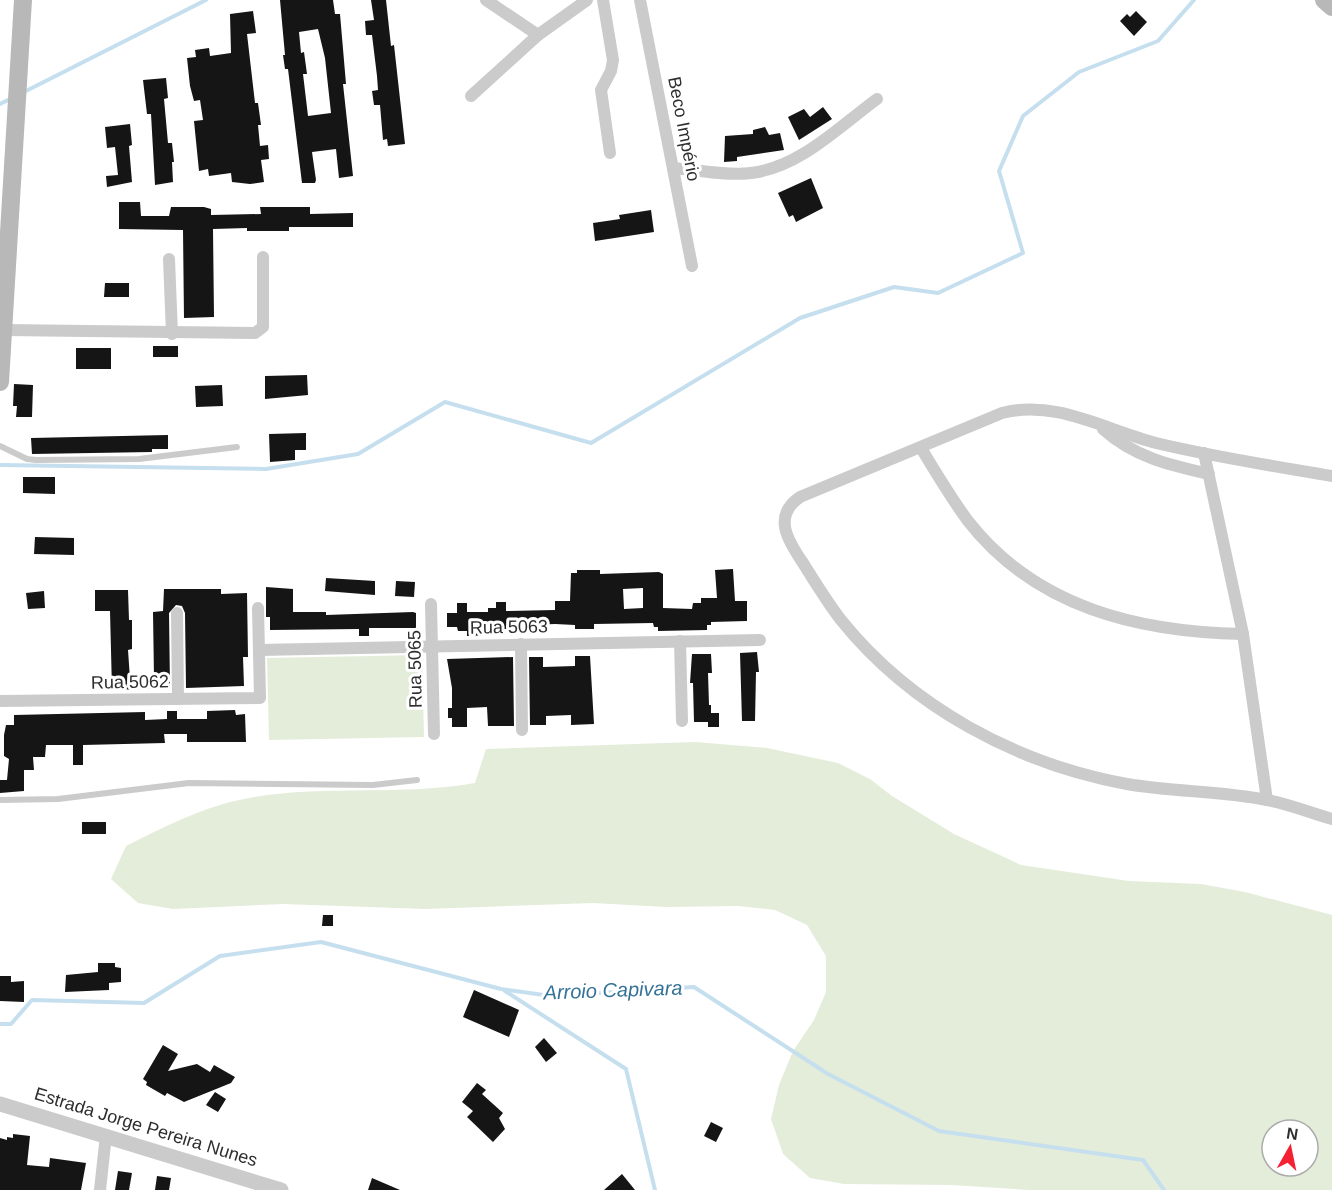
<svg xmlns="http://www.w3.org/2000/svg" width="1332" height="1190" font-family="Helvetica,sans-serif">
<rect width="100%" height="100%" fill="#fff"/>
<!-- green -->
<g fill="#e4edda" fill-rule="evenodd">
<polygon points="422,655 424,737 269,740 267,658"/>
<path d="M695,742l72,6 71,15 32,16 22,17 62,38 67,31 108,16 72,3 44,8 87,23v275h-303l-77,-5 -108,-1 -34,-6 -27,-24 -12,-35 8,-34 14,-34 21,-31 12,-28v-36l-19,-31 -32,-15 -37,-4 -72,1 -73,-4 -167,6 -143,-5 -110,5 -35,-6 -27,-24 15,-33c32,-16 63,-32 97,-42 82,-23 169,-6 252,-21l11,-34zM1272,1130h36v36h-36z"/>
</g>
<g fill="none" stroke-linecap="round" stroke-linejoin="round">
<!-- stream -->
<g stroke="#c5dfee" stroke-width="4">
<polyline points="22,93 206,0"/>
<polyline points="0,104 10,99"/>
<polyline points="0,465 266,469 358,454 445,402 591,443 800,318 894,287 938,293 1023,253 999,171 1023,116 1079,72 1158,41 1194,0"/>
<polyline points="505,991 626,1069 655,1190"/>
<polyline points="0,1024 11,1024 32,1000 144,1003 220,956 321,942 501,989 551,996 694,987 828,1074 939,1131 1143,1160 1164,1190"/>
</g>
</g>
<!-- building -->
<g fill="#151515" fill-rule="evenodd">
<path d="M280,0h53l2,14h5l6,70h-3l10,92 -14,2 -3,-29 -24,3 4,28 -1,3h-13l-14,-114h-3l-2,-14h2zM318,29l7,29 6,55 -23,3 -5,-42h4l-3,-22 -3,1 -2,-21z"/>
<polygon points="371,0 386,0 391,46 394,45 405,144 388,146 387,139 383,140 380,105 374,105 372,91 378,90 377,76 372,35 366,35 365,21 374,20"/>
<polygon points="253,11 256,33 247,34 255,103 258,103 261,125 258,125 260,146 268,145 269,159 261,160 264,182 250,184 232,182 231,173 209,176 208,169 199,171 194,121 203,120 200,100 194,101 190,86 187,58 196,57 195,50 209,48 210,56 231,53 230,14"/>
<polygon points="1136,11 1147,22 1134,36 1120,21 1127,14 1130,17"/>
<polygon points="166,78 168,98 164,99 168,143 172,143 174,162 172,162 173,182 155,185 151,114 147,114 143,80"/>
<polygon points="823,107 832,119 799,140 788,117 804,109 810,117"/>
<polygon points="130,124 132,145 129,146 132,182 107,187 106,176 118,175 115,147 107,148 105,127"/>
<polygon points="765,127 769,135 780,133 784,150 737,157 737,161 724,162 725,136 753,134 753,130"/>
<polygon points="811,178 823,208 796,222 793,215 789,217 778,193"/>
<polygon points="119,202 140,202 141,216 169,216 171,207 204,207 211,209 211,215 261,214 260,207 310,207 310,214 353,213 353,227 289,227 289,231 247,231 247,228 213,229 214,317 184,318 183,230 119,229"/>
<polygon points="651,210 654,232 595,241 593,223 620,219 619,215"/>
<polygon points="105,283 129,283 129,297 104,297"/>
<rect x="153" y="346" width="25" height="11"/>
<rect x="76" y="348" width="35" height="21"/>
<polygon points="307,375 308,395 265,399 265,376"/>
<polygon points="14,384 33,385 32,417 16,417 17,406 13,406"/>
<polygon points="222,385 223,406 196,407 195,386"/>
<polygon points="306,433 306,450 295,450 295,460 270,462 269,434"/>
<polygon points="168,435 168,449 152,449 152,452 32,454 31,438"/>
<polygon points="23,477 55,477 55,494 23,493"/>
<polygon points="35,537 74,538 74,555 34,554"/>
<path d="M733,569l2,32h12v20l-36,1v3h-4v5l-49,1v-4h-4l-1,-4 -59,1v5h-19v-4l-20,-1 -48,2v3h-11v6l-29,1v-5h-9l-1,-4h-10v-14h10v-10h10v9h21v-4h8v-6h10v9l49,-1v-9h15l1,-28h6v-3h23v4l59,-2 4,2v34l29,1 1,-6h8v-5h16l-2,-28zM643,588v20l-19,1 -1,-20z"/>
<polygon points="326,578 375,581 375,595 325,591"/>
<polygon points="396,581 415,582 414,597 395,596"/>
<polygon points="266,587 293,589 293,612 326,612 326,615 413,612 416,613 416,628 369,628 369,636 359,636 359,629 270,630 270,617 266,617"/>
<polygon points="164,589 221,589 221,594 247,593 248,657 243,657 244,686 186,688 185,613 182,606 176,605 169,613 170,688 112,690 110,611 95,611 95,590 128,590 129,620 132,620 132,649 128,650 130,679 154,678 153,612 163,611"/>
<polygon points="44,591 45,608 28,609 26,593"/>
<polygon points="757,652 759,672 756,672 755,721 742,721 740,653"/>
<polygon points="692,654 711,654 712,673 708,673 709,705 711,705 711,713 719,713 719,727 708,727 708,722 694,722 693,683 690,683"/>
<polygon points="575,656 590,656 594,724 571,725 571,715 546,716 546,725 530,725 529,657 543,657 543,667 575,666"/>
<polygon points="513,657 514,726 488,726 487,707 467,708 467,727 452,727 452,718 448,718 448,708 452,708 452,688 447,659"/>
<polygon points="235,710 236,715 245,714 246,742 187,742 187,734 164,734 165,743 83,745 83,765 73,765 73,745 46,745 45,757 33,757 34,770 24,770 24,791 0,793 0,780 7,780 9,759 4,756 4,735 6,725 14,725 14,715 145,712 145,720 167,719 167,711 177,711 177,719 207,719 207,711"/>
<rect x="82" y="822" width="24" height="12"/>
<polygon points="323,915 333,915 333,926 322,926"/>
<polygon points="98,963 115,963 115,967 121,968 121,982 109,983 109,990 65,992 66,975 98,972"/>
<polygon points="0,976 11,976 11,982 24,981 24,1002 0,1001"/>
<polygon points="474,990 519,1010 509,1037 463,1017"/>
<polygon points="544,1038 557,1053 546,1062 535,1047"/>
<polygon points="163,1045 178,1054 168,1071 197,1064 210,1072 214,1065 235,1077 231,1083 184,1102 167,1093 165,1096 146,1085 147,1082 143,1079"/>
<polygon points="477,1083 486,1090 482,1094 503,1113 499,1118 505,1129 493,1142 467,1117 473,1111 462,1102"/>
<polygon points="215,1092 226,1099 218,1112 206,1105"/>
<polygon points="711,1122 723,1128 716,1142 704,1136"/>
<polygon points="13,1134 30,1136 27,1165 49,1167 50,1158 86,1163 81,1190 0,1190 0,1138 7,1140 7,1137 13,1138"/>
<polygon points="118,1171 132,1173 129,1190 115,1190"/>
<polygon points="622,1174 635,1190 604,1190"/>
<polygon points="157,1176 171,1178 169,1190 155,1190"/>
<polygon points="372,1178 400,1190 368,1190"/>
</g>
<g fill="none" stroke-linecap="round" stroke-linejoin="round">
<!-- service -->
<g stroke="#cbcbcb" stroke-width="6">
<polyline points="0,446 27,459 36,460 139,459 237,447"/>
<polyline points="0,800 58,799 189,783 373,785 417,780"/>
</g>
<!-- minor -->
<g stroke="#cbcbcb" stroke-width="12">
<polyline points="486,0 538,35"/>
<polyline points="603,0 613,60 611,71 601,90 610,153"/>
<polyline points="640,0 692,266"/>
<polyline points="471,96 538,35 587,0"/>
<path d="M673,168c25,2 53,8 78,5 48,-5 89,-47 126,-74"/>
<polyline points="169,259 172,334"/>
<polyline points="3,330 255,333 263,327 263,257"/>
<path d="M1103,429c31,28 66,36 106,45"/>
<path d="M921,448c15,25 30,50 47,73 68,87 171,111 275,113"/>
<polyline points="1204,453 1243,634 1267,800"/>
<path d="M1332,476c-58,-10 -118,-19 -176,-33 -50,-13 -101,-44 -154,-30l-202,84c-28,19 -12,44 3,66 12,19 24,39 38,57 70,87 176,144 286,164 46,8 94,7 140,16 22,4 44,13 65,19"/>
<polyline points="431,604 434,734"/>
<polyline points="177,613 178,699"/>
<polyline points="680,641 682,721"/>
<polyline points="521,644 522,730"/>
<polyline points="259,650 760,640"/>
<polyline points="0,701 260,698 258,608"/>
<polyline points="100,1190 106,1135"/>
</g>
<!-- tertiary -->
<polyline stroke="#cbcbcb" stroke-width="15" points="0,1104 281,1190"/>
<!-- secondary -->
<g stroke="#b8b8b8" stroke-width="18">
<polyline points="1324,0 1332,7"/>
<polyline points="0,382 23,0"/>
</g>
</g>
<g text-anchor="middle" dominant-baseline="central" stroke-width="6" stroke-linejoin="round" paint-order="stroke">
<!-- street labels -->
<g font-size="18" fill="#2e2e2e" stroke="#fff">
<text transform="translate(684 129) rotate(79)">Beco Império</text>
<text transform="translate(509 627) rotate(-1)">Rua 5063</text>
<text transform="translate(415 669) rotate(-91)">Rua 5065</text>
<text transform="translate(130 682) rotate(-1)">Rua 5062</text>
<text transform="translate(146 1127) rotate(17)">Estrada Jorge Pereira Nunes</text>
</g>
<!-- water labels -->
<g font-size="20" font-style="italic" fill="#357297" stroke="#fff">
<text transform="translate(613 990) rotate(-2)">Arroio Capivara</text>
</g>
</g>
<!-- north arrow -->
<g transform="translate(1290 1148) rotate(9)"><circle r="28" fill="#ffffff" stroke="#ababab" stroke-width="1.5"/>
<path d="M0-4.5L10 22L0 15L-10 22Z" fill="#f42134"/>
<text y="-9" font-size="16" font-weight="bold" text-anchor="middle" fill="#2e2e2e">N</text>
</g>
</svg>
